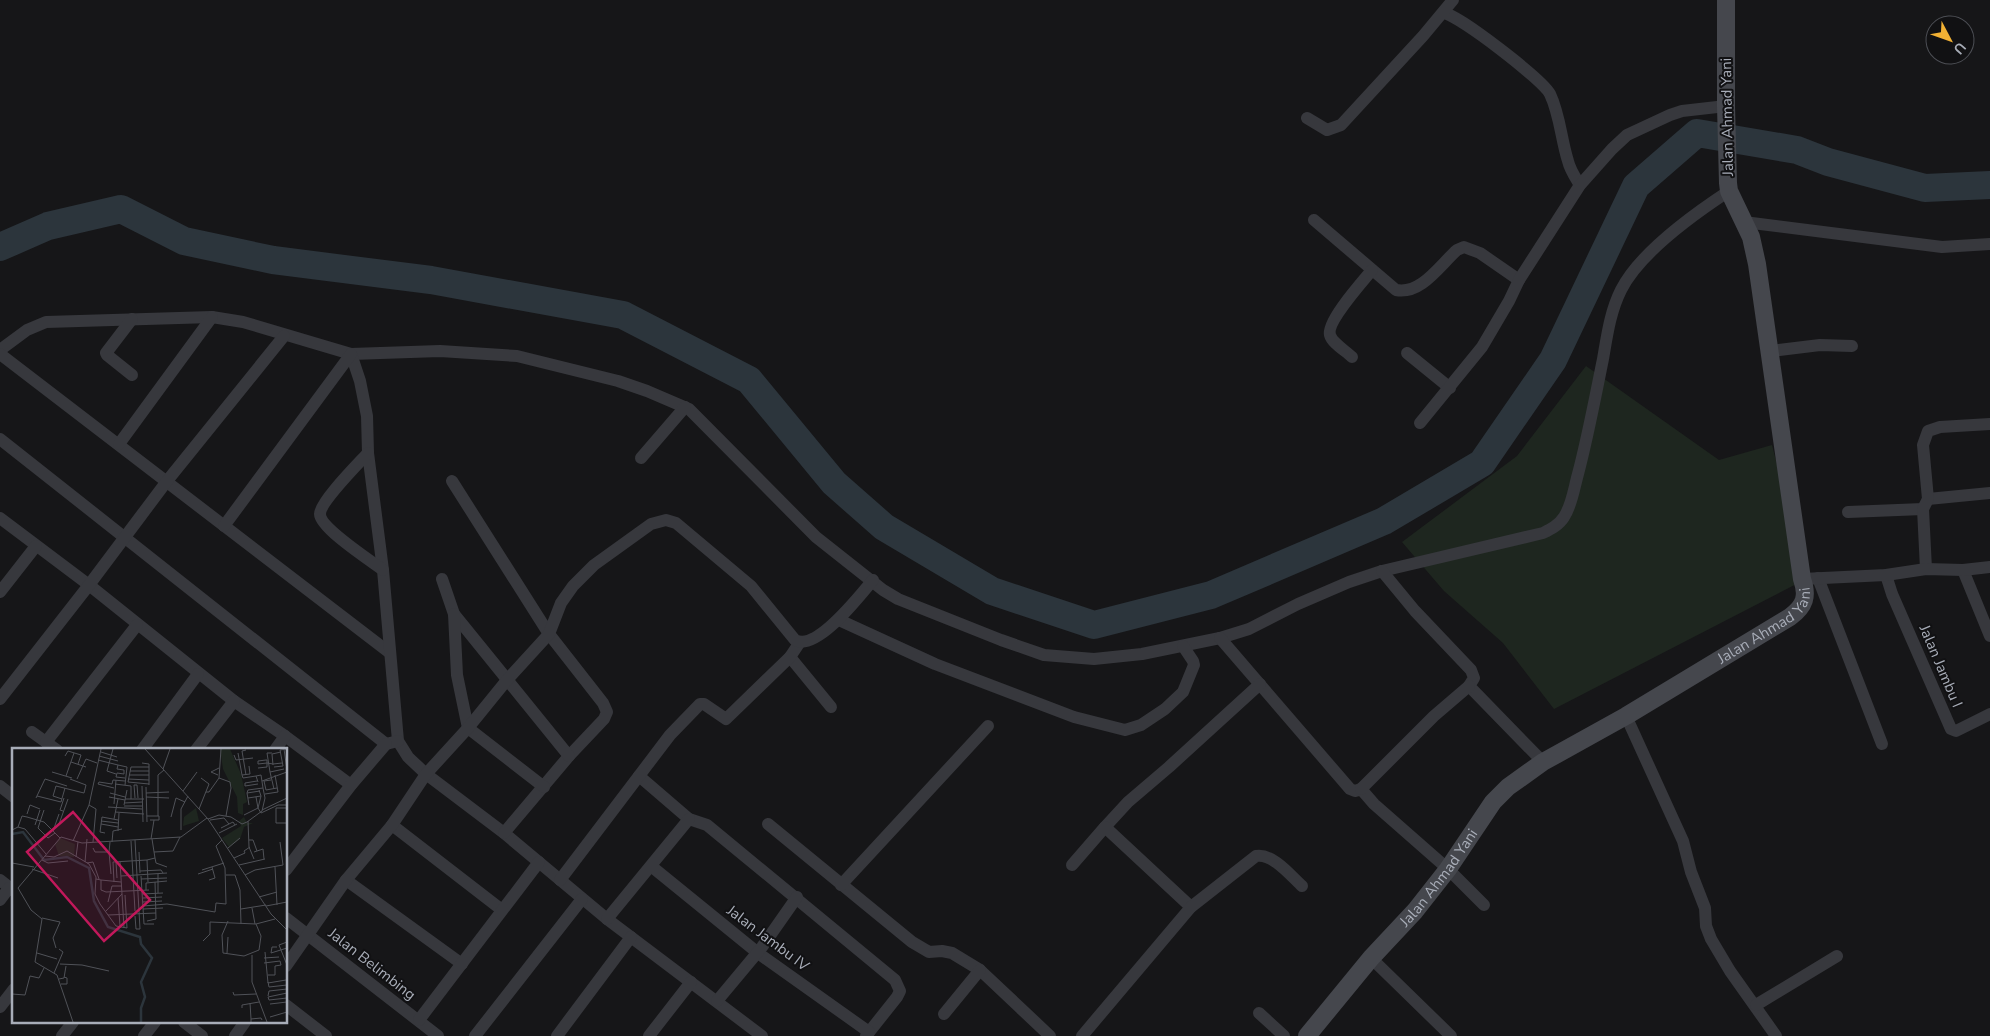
<svg xmlns="http://www.w3.org/2000/svg" width="1990" height="1036" font-family="'Nunito Sans',sans-serif">
<rect width="100%" height="100%" fill="#161618"/>
<!-- grass -->
<polygon fill="#1e261f" points="1586,366 1719,460 1772,445 1806,579 1554,709 1503,643 1444,591 1402,542 1517,456"/>
<g fill="none" stroke-linecap="round" stroke-linejoin="round">
<!-- river -->
<polyline stroke="#2c353c" stroke-width="28" points="0,247 48,226 121,209 184,241 273,260 431,280 623,315 749,380 834,483 884,527 992,591 1094,625 1211,595 1384,521 1482,463 1553,360 1636,186 1697,133 1797,150 1828,162 1925,188 1990,185"/>
<!-- street -->
<g stroke="#37383d" stroke-width="12">
<path d="M1444,13c16,3 99,67 106,81 10,21 11,45 18,67 2,9 7,16 12,24"/>
<polyline points="1307,118 1327,130 1341,125 1423,36 1453,0"/>
<path d="M1314,220l82,70c25,5 44,-25 61,-40l7,-3 16,6 39,27"/>
<polyline points="1744,222 1942,247 1990,244"/>
<path d="M0,350l27,-20 19,-8 166,-5 31,5 108,32 89,-3 77,5 101,25 29,10 42,18 127,128 67,53 15,9 103,41 43,15 50,4 48,-5 78,-16 29,-9 49,-25 51,-22 33,-11 161,-38c8,-4 16,-8 21,-16 8,-12 10,-29 14,-43 10,-38 17,-76 25,-115 4,-23 7,-47 18,-69 19,-38 73,-76 108,-99"/>
<polyline points="1771,351 1820,345 1852,346"/>
<polyline points="1407,353 1450,388"/>
<polyline points="0,354 390,653"/>
<polyline points="351,354 360,381 367,416 368,453 383,570 398,741 408,757 426,774 504,833 607,919 762,1036"/>
<path d="M1352,357c-6,-6 -20,-14 -22,-22 -4,-13 33,-54 42,-65"/>
<polyline points="132,375 107,355 106,353 132,319"/>
<polyline points="1420,423 1482,347 1509,301 1519,280 1580,185 1612,149 1627,135 1670,115 1682,111 1726,106"/>
<polyline points="0,439 386,744 398,741"/>
<polyline points="119,444 212,317"/>
<path d="M368,453c-9,10 -48,49 -48,61 0,14 51,47 63,56"/>
<polyline points="641,458 685,407"/>
<polyline points="452,481 549,634 603,703 607,712 604,719 569,756 504,833"/>
<polyline points="1928,499 1990,493"/>
<polyline points="1848,512 1923,509"/>
<polyline points="0,518 89,585 234,701 285,736 351,785"/>
<polyline points="224,526 351,354"/>
<polyline points="1926,569 1923,509 1928,499 1923,445 1928,431 1940,427 1990,424"/>
<polyline points="1963,570 1990,636"/>
<polyline points="1382,571 1415,611 1471,670 1474,678 1469,686 1543,762"/>
<polyline points="1886,575 1892,594 1951,729 1956,731 1990,714"/>
<polyline points="1818,578 1882,744"/>
<polyline points="442,579 454,614 569,756"/>
<polyline points="1802,579 1886,575 1926,569 1963,570 1990,567"/>
<polyline points="0,592 36,546"/>
<polyline points="454,614 457,675 468,728 544,787"/>
<polyline points="839,620 935,664 1074,717 1125,730 1141,725 1165,709 1183,692 1194,665 1193,661 1183,646"/>
<polyline points="1220,638 1350,789 1355,791 1361,789 1374,804 1448,869 1484,905"/>
<polyline points="790,657 831,707"/>
<polyline points="0,699 89,585 167,481 284,336"/>
<polyline points="1626,716 1683,841 1691,872 1705,908 1706,926 1711,939 1730,971 1776,1036"/>
<polyline points="32,732 57,750"/>
<polyline points="46,742 137,625"/>
<polyline points="142,750 198,674"/>
<polyline points="196,750 234,701"/>
<polyline points="275,750 285,736"/>
<polyline points="639,776 689,819 707,825 895,980 900,991 897,997 866,1036"/>
<polyline points="0,786 14,797"/>
<polyline points="1361,789 1434,716 1469,686"/>
<polyline points="768,824 912,942 929,952 942,951 952,953 980,970 1050,1036"/>
<polyline points="392,825 502,910"/>
<polyline points="1105,827 1128,802 1169,767 1260,684"/>
<polyline points="1072,865 1105,827 1191,907"/>
<polyline points="651,866 758,953 869,1032"/>
<polyline points="286,870 351,785 386,744"/>
<polyline points="0,880 14,891"/>
<polyline points="346,880 462,964"/>
<polyline points="560,880 670,735 700,704 704,704 726,719 790,657 800,642"/>
<polyline points="841,885 988,726"/>
<polyline points="0,900 9,888"/>
<polyline points="286,918 438,1036"/>
<polyline points="607,919 689,819"/>
<polyline points="1371,958 1451,1036"/>
<path d="M286,966l60,-86 46,-55 34,-51 42,-46 39,-48 42,-46 12,-31 12,-17 21,-21 57,-41 15,-4 10,3 75,63 44,54c22,12 65,-45 78,-60"/>
<polyline points="717,1001 762,947 797,897"/>
<polyline points="286,1005 326,1036"/>
<polyline points="1756,1005 1837,956"/>
<polyline points="0,1007 14,989"/>
<polyline points="1259,1013 1284,1036"/>
<polyline points="944,1014 980,970"/>
<polyline points="419,1020 539,862"/>
<polyline points="184,1022 202,1036"/>
<polyline points="62,1036 73,1022"/>
<polyline points="144,1036 155,1022"/>
<polyline points="235,1036 245,1022"/>
<polyline points="475,1036 582,899"/>
<polyline points="557,1036 631,937"/>
<polyline points="649,1036 691,982"/>
<path d="M1082,1036l109,-129 65,-51c17,-3 35,20 46,30"/>
</g>
<!-- secondary -->
<path stroke="#45474d" stroke-width="18" id="s1" d="M1307,1036l64,-78 44,-47 33,-42 45,-67 15,-15 35,-25 83,-46 164,-99c15,-11 18,-21 12,-38l-45,-315 -6,-27 -22,-46 -1,-8 -2,-77v-106"/>
</g>
<g text-anchor="middle" dominant-baseline="central" stroke-width="4" stroke-linejoin="round" paint-order="stroke">
<!-- street labels -->
<g font-size="15" fill="#a8adb8" stroke="#111113">
<text transform="translate(1727 117) rotate(-91)">Jalan Ahmad Yani</text>
<text stroke="none"><textPath href="#s1" startOffset="626">Jalan Ahmad Yani</textPath></text>
<text transform="translate(1941 666) rotate(67)">Jalan Jambu I</text>
<text stroke="none"><textPath href="#s1" startOffset="206">Jalan Ahmad Yani</textPath></text>
<text transform="translate(768 938) rotate(37)">Jalan Jambu IV</text>
<text transform="translate(372 964) rotate(38)">Jalan Belimbing</text>
</g>
</g>
<!-- overview -->
<g transform="translate(12 748)">
<rect width="275" height="275" fill="#161618"/>
<path d="M208,1h10l11,25 6,28 -4,2v11l-5,-2 -1,-16 -14,-28zM184,60l3,13 -16,5 1,-9zM232,69l3,6h6l-9,4 -4,12 -11,8 -7,-9 19,-12 -2,-5zM48,90l15,6 -1,13 -15,-1 -4,-12z" fill="#1e261f"/>
<path fill="none" stroke="#2c353c" stroke-width="2.5" d="M0,86l11,-2 21,28 23,-3 22,11 5,33 14,26 32,10 1,7 11,14 -11,24 4,15 -4,11v14"/>
<path fill="none" stroke="#505258" stroke-width="1" d="M101,1l-6,22 9,3M133,1l63,70 63,95 16,16M272,1l3,21M234,2l-4,1 4,24M89,4l16,5M226,5l4,22 8,-1 -1,-8M260,5h-5l3,19 14,-3M222,7l2,5 17,-2M53,8l3,-5 13,4 -3,9M87,8l19,5M86,12l20,5M59,14l15,5M130,15l7,1v21M261,17l-1,-11 9,-2M262,19l9,-1 -3,-16 7,-1M246,20l9,-1v-7h-1l-8,1v3l9,-1 6,1 9,-1M151,21l7,-20M118,23h19M40,24l20,6M258,24l4,17M117,27h20M206,27l-7,-3 8,-4M230,27l1,3 13,-2 2,6M54,28l8,-23M244,28l5,-1 2,13M207,30l11,4 1,6 -5,28M65,31l9,-20 11,4M116,31l21,1M259,32l-7,1 2,9 11,-2M245,33l-12,2v3l13,-2M250,33l25,-9M100,36l-13,-2 -1,2 16,4M100,36l1,-4 12,1M103,36l16,2v13M137,36l-21,-2 3,-15h18M113,37l2,-18 -9,-2 -1,4 7,1v4l-7,-1 -1,4 9,1M130,38l1,36M134,39l1,35M171,43l14,-19M194,44h3l10,-14 2,-29M98,45l15,4M134,45l23,-1M253,46l13,-2 -3,-17M25,48l24,6 4,-14M249,48l-3,12 3,5 17,-8h9M97,49l16,3M134,49l23,1M24,50l9,-19 22,7M123,50l-1,-13h3l1,13M236,50l13,-2 -2,-6M50,51l-9,-3 3,-10 28,7 2,-8 -16,-6M113,51h19M112,55l18,-1M102,56l2,-24M77,57l7,4 -3,33M112,57l3,-15M237,57l-2,-12 13,-2M112,58h18M96,59l34,2M275,60h-11v15h11M187,61l10,-25 -8,-6M32,62l-6,18 10,10 7,-5M250,62l25,-12M51,63l-3,-1 4,-12M103,64l29,2M15,66l3,-9 10,4M232,67l14,-7 -2,-11M135,68h12v4h-9M146,68v-41l6,-5M159,69l5,-19 9,4M102,71l4,-20M196,71l11,-4 12,2 11,7 5,-2 15,-11 3,-13 -2,-10 -15,2 -1,3M198,72l14,-2 5,6M89,73l17,2M236,73l1,26 5,12M47,76l9,-25M89,76l17,3M23,77l5,-15M6,79l4,-11 5,1 17,5 16,16M209,80l12,-6 2,3M0,82l6,-3 7,2 21,25M169,82v-21l7,-13M41,83l6,-17M106,83l1,-18M93,85l-5,-1 2,-15 16,3M207,85l18,-9M139,91l3,-19M123,92l5,89h-4l-1,-13M237,92h4l4,11M61,93l16,-36 12,-56M119,93l4,70M100,94l1,-11 9,-2M81,100l2,4h14l1,-10M216,100l12,-10M97,104l2,22M127,104l1,21M142,104l19,-1 7,-14M242,104l9,-3 1,10M33,108l9,1 13,-6 22,13 7,13 -1,17 5,10 16,22 11,2 -2,-33M64,109l2,-15M143,110l1,5 11,4M222,110l11,-5 -1,-2 6,-4M30,112l6,3 20,-2M135,112l8,-2 -3,-19M73,114l2,-23M104,114l1,16M0,115l22,4M75,115l6,-1 6,17M227,117l26,-6M263,119l2,38M20,121l26,9M190,122l22,-7M128,123l21,-1 2,3M146,126v19M186,126l15,-5M214,127h9l5,15 1,34M233,127l10,-5 28,-5 -3,-23M109,128l46,-3M129,128l3,48h10M84,131l5,1v10l5,2 43,-2M129,131l26,-1M89,132l20,2M197,132l6,-2 -3,-11M102,134l-1,-20 34,-2 1,22M134,142v-7l21,-2M110,146l2,34M130,146l21,-1M247,149l18,-5M106,150l2,28M131,150l19,-1M96,154l4,-16h9M131,154l19,-1M131,158l24,-2 48,8 1,-9 10,1 -1,-36 -9,-22 6,-6M254,158l21,-4M240,160l3,16M131,161l20,-1M229,161l25,-4M94,163l16,-17 -2,-32M96,167l48,-2M30,170l18,4 -7,16 3,10M135,173l9,-2 -1,-37M216,173l-6,14 1,18 21,3 15,-6 2,-14 -5,-12M191,193l7,-7v-12l46,2 19,-5M275,194l-8,3 8,20M265,199h-5l-1,6 16,-5M253,204l3,31 18,-3M25,205l20,6M215,205l1,-16M240,207v27l15,40M252,210l15,-1M252,215l16,-2 1,4 -6,1v9h-7M48,216l22,1 27,6M42,225l9,-21 -4,-3M47,231l5,-1 2,-12M256,234l1,5 18,-2M49,236h6v-6l-3,-1M221,244l1,3 22,-1M275,245l-19,4 1,3 18,-2M0,246l13,1 5,-19 9,2 5,-10M256,248l1,-5 18,-2M238,255l1,16M258,256l17,-2M230,260v-3l17,-3M258,269l17,-5M61,274l-16,-47 -22,-13 7,-43 -11,-9 -13,-22 43,-51 21,6 99,-6 26,-19M239,274v-3l10,-1 1,2"/>
<path fill="#c2185b" fill-opacity="0.15" stroke="#c2185b" stroke-width="2.5" d="M61,64l77,88 -46,41 -77,-89z"/>
<rect width="275" height="275" fill="none" stroke="#a8adb8" stroke-width="2.5"/>
</g>
<!-- north arrow -->
<g transform="translate(1950 40) rotate(131)"><circle r="24" fill="#111113" stroke="#4d4f55"/>
<path d="M0-4L9 19L0 12L-9 19Z" fill="#f2b134"/>
<text y="-8" font-size="14" font-weight="bold" text-anchor="middle" fill="#a8adb8">U</text>
</g>
</svg>
